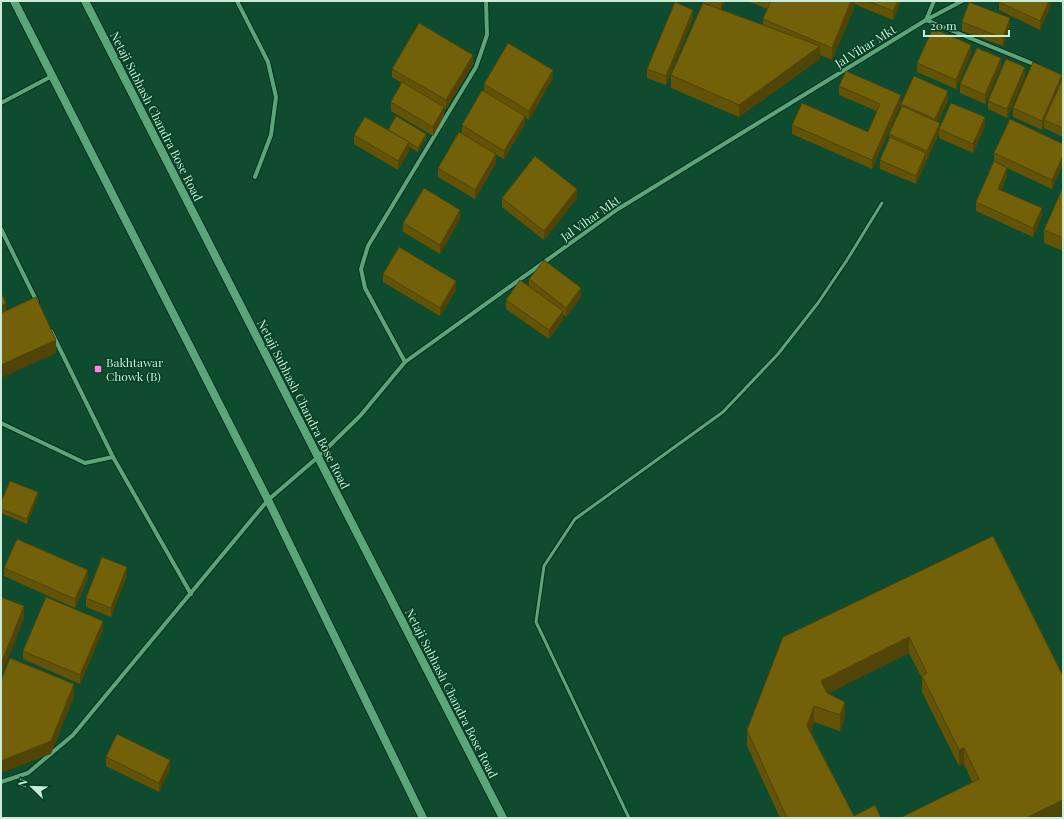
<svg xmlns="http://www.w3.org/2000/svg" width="1064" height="819" font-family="'Playfair Display',serif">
<rect width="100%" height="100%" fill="#0f4c2f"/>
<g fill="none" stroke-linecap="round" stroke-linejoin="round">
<defs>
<polyline id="service" points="629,818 536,622 544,566 575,519 723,412 778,354 818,303 847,260 882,203"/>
<g id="minor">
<polyline points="237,1 268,62 276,97 271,135 255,177"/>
<polyline points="934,1 926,20 1036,65"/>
<polyline points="1,103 52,76"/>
<polyline points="1,229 37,302"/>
<polyline points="51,331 113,457 191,594"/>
<polyline points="405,362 365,288 361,269 368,246 476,67 487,35 486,1"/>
<polyline points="1,423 85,463 113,457"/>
<polyline points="1,782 28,773 73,735 268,500 318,457 360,416 405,362 618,209 926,20 962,1"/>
</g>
<g id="secondary">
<polyline points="14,1 268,500 423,818"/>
<polyline points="85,1 318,457 503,818"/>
</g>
</defs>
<!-- service casing -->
<use href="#service" stroke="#052f1b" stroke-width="5"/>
<!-- minor casing -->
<use href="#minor" stroke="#052f1b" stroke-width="6"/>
<!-- secondary casing -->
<use href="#secondary" stroke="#052f1b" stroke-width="10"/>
<!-- service -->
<use href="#service" stroke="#5aa57a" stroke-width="3"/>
<!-- minor -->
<use href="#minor" stroke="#5aa57a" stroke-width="4"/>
<!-- secondary -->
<use href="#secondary" stroke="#5aa57a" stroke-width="8"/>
</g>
<!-- wall -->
<g fill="#625307">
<polygon points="700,1 725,1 721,10"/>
<polygon points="747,1 901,1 893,20 854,4 854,8 832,60 820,55 820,59 739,117 671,88 671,75 763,25 763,19 767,9"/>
<polygon points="1051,1 1051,5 1040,30 999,10 999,2"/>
<polygon points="1058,1 1063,1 1063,3"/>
<polygon points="693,18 666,85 647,78 647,69"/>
<polygon points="962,22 1010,27 1003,46 962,31"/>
<polygon points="971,54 956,89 917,72 917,63"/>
<polygon points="473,64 446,109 444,108 444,116 433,136 391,111 391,102 402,83 392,77 392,69"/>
<polygon points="1001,67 985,104 960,93 960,84"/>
<polygon points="1025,76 1007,118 988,109 988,101"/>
<polygon points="553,78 529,120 525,117 525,124 504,159 496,155 496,163 475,199 438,177 438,168 462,133 462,125 484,91 484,84"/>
<polygon points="1063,78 1063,137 1044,128 1044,124 1042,130 1013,117 1013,108 1062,79"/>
<polygon points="839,86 901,104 872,169 792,134 792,125 868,132 877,111 839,95"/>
<polygon points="948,100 938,122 940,128 985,126 973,153 939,138 939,133 927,160 926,159 926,162 916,184 880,169 880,160 889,139 889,134 901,108 901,104"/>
<polygon points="388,130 426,138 418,152 409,147 409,151 398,170 354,144 354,135"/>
<polygon points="1063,144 1052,189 1007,168 1007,176 1001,190 1042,216 1033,237 976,211 976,202 994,161 994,153"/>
<polygon points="1063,187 1063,251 1044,243 1044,230"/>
<polygon points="502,198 577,198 544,240 502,207"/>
<polygon points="460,219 440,254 403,232 403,223"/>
<polygon points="383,274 456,290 440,316 383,282"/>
<polygon points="529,279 581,297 566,317 563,314 563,320 549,339 506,309 506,300 529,287"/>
<polygon points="38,496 27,524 1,513 1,502"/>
<polygon points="993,536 1063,676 1063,816 1059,818 972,782 964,764 959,766 922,692 922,678 909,653 828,693 845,717 840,731 814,722 811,732 854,816 881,818 780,818 747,746 747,730"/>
<polygon points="4,568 88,579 75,608 4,576"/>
<polygon points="127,575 111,617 86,607 86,598"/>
<polygon points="103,630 80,684 23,659 23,651"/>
<polygon points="106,757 170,769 159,792 106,766"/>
</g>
<!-- shaded-wall -->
<g fill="#504406">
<polygon points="721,1 725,1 721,10"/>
<polygon points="851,1 854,1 854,8 832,60 832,48"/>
<polygon points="898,1 901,1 893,20 893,11"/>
<polygon points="1049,1 1051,1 1051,5 1040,30 1040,21"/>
<polygon points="693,10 693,18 666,85 666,76"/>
<polygon points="1010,18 1010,27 1003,46 1003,38"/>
<polygon points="971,45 971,54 956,89 956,80"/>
<polygon points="820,46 820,59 739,117 739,105"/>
<polygon points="473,55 473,64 446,109 446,100"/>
<polygon points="1001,58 1001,67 985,104 985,95"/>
<polygon points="1025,67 1025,76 1007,118 1007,109"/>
<polygon points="553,70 553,78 529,120 529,111"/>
<polygon points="1062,75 1062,83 1044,120 1044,124 1042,130 1042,121"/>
<polygon points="948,91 948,100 935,128 935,119"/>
<polygon points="901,95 901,104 872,169 872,160"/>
<polygon points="444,107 444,116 433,136 433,127"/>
<polygon points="525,116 525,124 504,159 504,151"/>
<polygon points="985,117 985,126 973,153 973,144"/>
<polygon points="940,123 939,133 927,160 927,151"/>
<polygon points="426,134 426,138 418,152 418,148"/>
<polygon points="409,142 409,151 398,170 398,161"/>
<polygon points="926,153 926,162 916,184 916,176"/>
<polygon points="496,154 496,163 475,199 475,190"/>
<polygon points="1063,156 1063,164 1052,189 1052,180"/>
<polygon points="1007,168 1007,176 998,197 998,189"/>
<polygon points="577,189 577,198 544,240 544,231"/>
<polygon points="1042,208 1042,216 1033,237 1033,228"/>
<polygon points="460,210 460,219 440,254 440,245"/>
<polygon points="456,281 456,290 440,316 440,308"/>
<polygon points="581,288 581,297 566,317 566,308"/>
<polygon points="6,303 6,316 1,318 1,306"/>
<polygon points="563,311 563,320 549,339 549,330"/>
<polygon points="56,340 56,353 1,378 1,365"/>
<polygon points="38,492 38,496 27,524 27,519"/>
<polygon points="127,567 127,575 111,617 111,608"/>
<polygon points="88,570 88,579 75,608 75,599"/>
<polygon points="24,606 24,619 1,676 1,664"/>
<polygon points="103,621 103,630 80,684 80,675"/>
<polygon points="909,637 909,653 821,697 821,681"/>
<polygon points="74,684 74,697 51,754 1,773 1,761"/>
<polygon points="845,702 845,717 840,731 840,715"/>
<polygon points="814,706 814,722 807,742 807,726"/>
<polygon points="964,748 964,764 959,766 959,750"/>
<polygon points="170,760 170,769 159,792 159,783"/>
<polygon points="1063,800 1063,816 1059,818 1026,818"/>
</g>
<!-- building -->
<g fill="#726108" stroke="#504406">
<polygon points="771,1 851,1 832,48 763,19"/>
<polygon points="868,1 898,1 893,11"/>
<polygon points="999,1 1049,1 1040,21 999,2"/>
<polygon points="675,2 693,10 666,76 647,69"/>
<polygon points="969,2 1010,18 1003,38 962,22"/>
<polygon points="703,3 820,46 739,105 671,75"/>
<polygon points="419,23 473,55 446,100 392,69"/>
<polygon points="933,28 971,45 956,80 917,63"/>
<polygon points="508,43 553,70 529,111 484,84"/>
<polygon points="977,48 1001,58 985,95 960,84"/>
<polygon points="1006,59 1025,67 1007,109 988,101"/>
<polygon points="1033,62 1062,75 1042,121 1013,108"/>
<polygon points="846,71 901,95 872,160 792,125 802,103 868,132 880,104 839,86"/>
<polygon points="914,76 948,91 935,119 901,104"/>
<polygon points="1063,78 1063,128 1044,120"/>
<polygon points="402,82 444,107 433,127 391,102"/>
<polygon points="482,90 525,116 504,151 462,125"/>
<polygon points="951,103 985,117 973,144 939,129"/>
<polygon points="902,106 940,123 927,151 889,134"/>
<polygon points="396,116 426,134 418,148 388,130"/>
<polygon points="365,117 409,142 398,161 354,135"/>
<polygon points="1010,119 1063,144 1063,156 1052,180 994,153"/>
<polygon points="459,132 496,154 475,190 438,168"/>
<polygon points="890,137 926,153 916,176 880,160"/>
<polygon points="535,156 577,189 544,231 502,198"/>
<polygon points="994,161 1007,168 998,189 1042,208 1033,228 976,202"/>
<polygon points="1063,187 1063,238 1044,230"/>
<polygon points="424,188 460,210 440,245 403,223"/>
<polygon points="399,247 456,281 440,308 383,274"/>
<polygon points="544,260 581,288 566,308 529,279"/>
<polygon points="520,280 563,311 549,330 506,300"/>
<polygon points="1,292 6,303 1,306"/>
<polygon points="36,297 56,340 1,365 1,313"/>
<polygon points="10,481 38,492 27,519 1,509 1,502"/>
<polygon points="993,536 1063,676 1063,800 1026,818 900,818 979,779 964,748 959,750 922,676 927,673 909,637 821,681 827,693 845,702 840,715 814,706 807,726 854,816 875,805 881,818 787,818 747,730 783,637"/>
<polygon points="17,539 88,570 75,599 4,568"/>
<polygon points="102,557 127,567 111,608 86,598"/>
<polygon points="1,597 24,606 1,664"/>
<polygon points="46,597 103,621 80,675 23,651"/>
<polygon points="10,658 74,684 51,741 1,761 1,680"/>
<polygon points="117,734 170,760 159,783 106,757"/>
</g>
<!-- markers -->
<rect fill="#fe86e0" stroke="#004125" stroke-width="1.5" x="94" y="365" width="8" height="8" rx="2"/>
<g text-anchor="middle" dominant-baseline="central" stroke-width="3" stroke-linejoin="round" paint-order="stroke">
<!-- street labels -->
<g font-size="12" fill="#c9edd6" stroke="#004125">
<text transform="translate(865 46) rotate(-32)">Jal Vihar Mkt</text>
<text transform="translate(157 116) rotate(63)">Netaji Subhash Chandra Bose Road</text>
<text transform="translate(590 218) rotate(-35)">Jal Vihar Mkt</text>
<text transform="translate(304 404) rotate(63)">Netaji Subhash Chandra Bose Road</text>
<text transform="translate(452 693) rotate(63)">Netaji Subhash Chandra Bose Road</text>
</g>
<!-- poi labels -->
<g font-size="12" fill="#c9edd6" stroke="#004125" text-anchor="start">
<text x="106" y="362">Bakhtawar<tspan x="106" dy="14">Chowk (B)</tspan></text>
</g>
</g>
<!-- border -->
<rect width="1064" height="819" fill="none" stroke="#c9edd6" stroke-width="4"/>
<!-- north arrow -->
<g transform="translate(32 787) rotate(293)" stroke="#004125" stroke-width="3" paint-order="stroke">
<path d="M0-3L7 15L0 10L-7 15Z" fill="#c9edd6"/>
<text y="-6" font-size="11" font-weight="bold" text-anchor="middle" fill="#c9edd6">N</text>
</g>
<!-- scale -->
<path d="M924 30v6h85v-6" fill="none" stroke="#c9edd6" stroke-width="2"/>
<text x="930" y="30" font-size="12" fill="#c9edd6" stroke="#004125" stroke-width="3" paint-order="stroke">20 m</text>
</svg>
